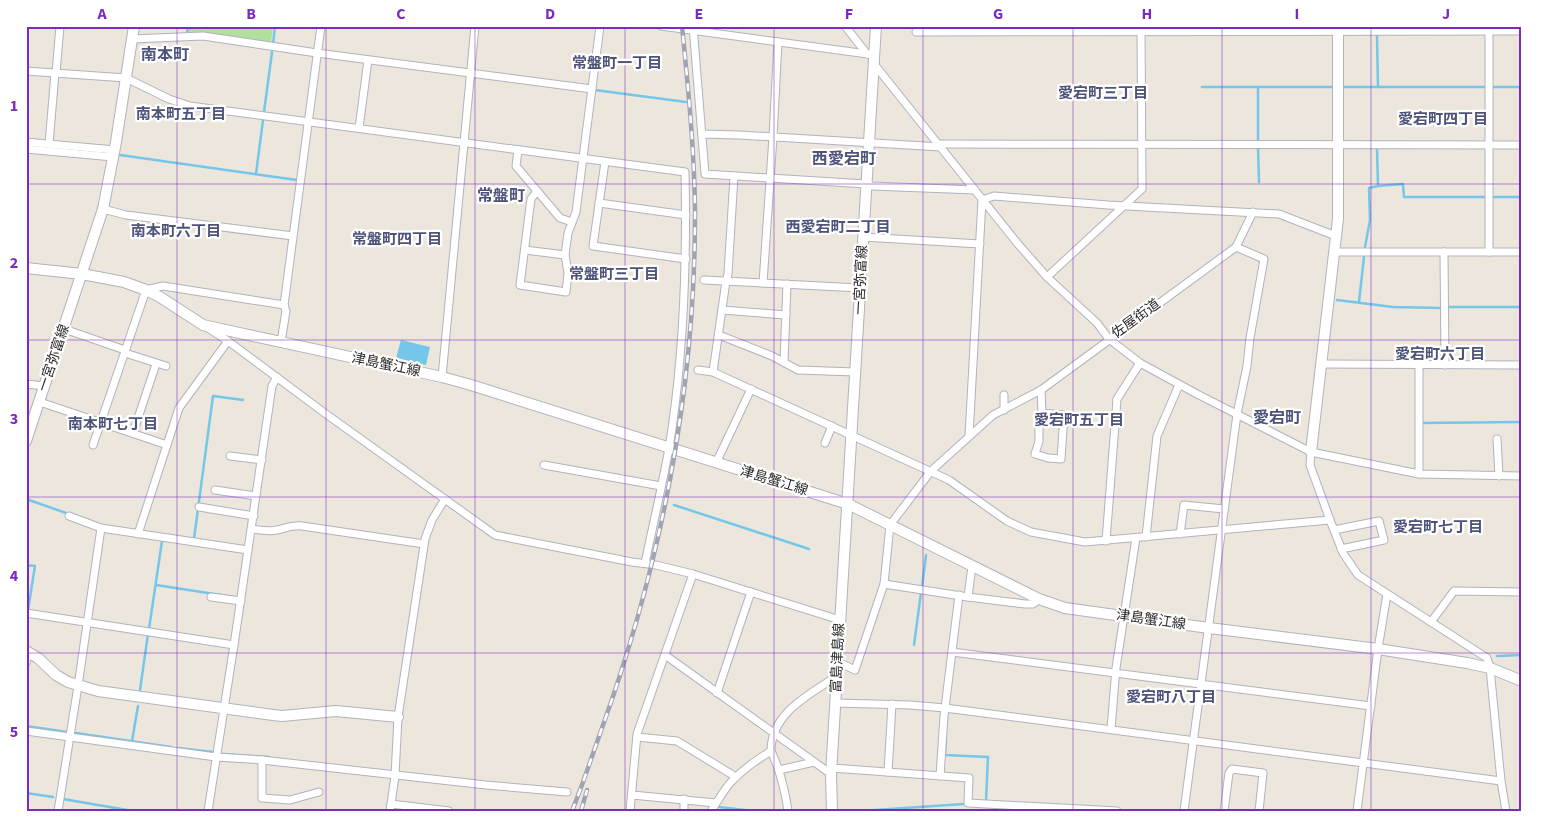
<svg xmlns="http://www.w3.org/2000/svg" width="1548" height="837" font-family="'Source Sans 3','Noto Sans JP',sans-serif">
<rect width="100%" height="100%" fill="#ece6dd"/>
<!-- green -->
<polygon fill="#b1e09c" points="189,26 273,26 271,43 209,34 188,33"/>
<!-- water -->
<polygon fill="#75c7e9" points="401,340 430,347 426,365 396,358"/>
<g fill="none" stroke-linecap="round" stroke-linejoin="round">
<!-- stream -->
<g stroke="#75c7e9" stroke-width="2.5">
<polyline points="1377,27 1377,26"/>
<polyline points="187,33 188,26"/>
<polyline points="1377,36 1378,87"/>
<polyline points="273,44 275,26"/>
<polyline points="1202,87 1334,87"/>
<polyline points="1258,87 1258,142"/>
<polyline points="1343,87 1487,87"/>
<polyline points="1492,87 1522,87"/>
<polyline points="595,90 686,102"/>
<polyline points="264,112 272,52"/>
<polyline points="1258,146 1259,182"/>
<polyline points="120,155 297,180"/>
<polyline points="256,174 263,120"/>
<polyline points="1378,186 1403,184 1404,197 1487,197"/>
<polyline points="1491,197 1522,197"/>
<polyline points="1365,247 1370,220 1369,188 1378,186 1377,148"/>
<polyline points="1337,300 1393,307 1442,308"/>
<polyline points="1359,302 1364,257"/>
<polyline points="1447,307 1522,307"/>
<polyline points="1421,423 1522,422"/>
<polyline points="26,499 69,514"/>
<polyline points="674,505 809,549"/>
<polyline points="192,539 194,539 213,396 243,400"/>
<polyline points="26,565 35,566 28,610"/>
<polyline points="156,585 234,597"/>
<polyline points="922,587 926,555"/>
<polyline points="149,629 162,541"/>
<polyline points="914,645 921,593"/>
<polyline points="1497,656 1522,655"/>
<polyline points="140,690 148,634"/>
<polyline points="26,726 67,732"/>
<polyline points="76,733 171,747"/>
<polyline points="946,740 945,755 988,757 986,801"/>
<polyline points="132,741 138,706"/>
<polyline points="178,748 213,752"/>
<polyline points="223,754 269,757"/>
<polyline points="26,793 53,797"/>
<polyline points="63,799 133,811"/>
<polyline points="719,807 753,811"/>
<polyline points="860,811 964,804"/>
</g>
<defs>
<g id="street">
<polyline points="661,26 875,55"/>
<polyline points="693,26 705,174 866,184 872,186 975,190"/>
<polyline points="845,26 867,54"/>
<polyline points="1489,27 1489,145"/>
<polyline points="916,32 1522,31"/>
<polyline points="132,39 203,36 317,53 592,89"/>
<polyline points="874,64 1018,244 1047,277 1097,323 1109,339 1140,363 1199,395 1311,452 1419,474 1522,476"/>
<path d="M26,71l100,7 43,21 21,7 495,66c2,92 -1,185 -16,276 -7,39 -16,77 -24,115"/>
<polyline points="56,73 60,26"/>
<polyline points="359,128 368,60"/>
<polyline points="702,134 739,135 941,147"/>
<polyline points="26,142 115,150"/>
<polyline points="49,144 55,73"/>
<polyline points="938,144 1522,145"/>
<polyline points="1489,145 1489,252"/>
<polyline points="26,149 113,157"/>
<polyline points="518,150 516,166 560,218 572,222"/>
<polyline points="605,162 593,246 686,259"/>
<polyline points="537,191 531,199 520,285 566,292 568,273 565,255 568,233 576,212 600,26"/>
<polyline points="599,203 686,215"/>
<polyline points="103,209 126,215 293,236"/>
<polyline points="863,237 980,244"/>
<polyline points="525,250 565,255"/>
<polyline points="1335,252 1522,252"/>
<polyline points="1444,252 1445,365"/>
<polyline points="1047,277 1142,189 1141,26"/>
<polyline points="704,280 860,288"/>
<polyline points="763,283 773,137 778,42"/>
<polyline points="722,310 786,315"/>
<polyline points="208,328 228,341 326,414 495,535 632,562 656,565 693,574 840,620"/>
<polyline points="64,329 125,350"/>
<polyline points="719,335 772,356 798,370 855,372"/>
<polyline points="281,342 286,311 284,305 321,26"/>
<polyline points="125,353 166,366"/>
<polyline points="784,362 787,284"/>
<polyline points="1322,364 1522,365"/>
<polyline points="698,370 713,372 949,480 1007,521 1031,532 1085,542 1330,520"/>
<polyline points="713,372 726,281 728,274 734,176"/>
<polyline points="442,377 475,26"/>
<polyline points="26,384 45,386"/>
<polyline points="1041,390 1042,413 1039,419 1039,441 1035,454 1048,458 1061,459 1064,415 1042,413"/>
<polyline points="40,402 167,445"/>
<polyline points="1004,410 1004,395"/>
<polyline points="133,433 156,364"/>
<polyline points="969,436 982,200 994,196 1108,205 1279,214 1336,236"/>
<polyline points="1497,439 1499,476"/>
<polyline points="825,443 832,426"/>
<polyline points="93,445 146,290 163,286 284,305"/>
<polyline points="1311,452 1310,465 1330,520 1343,553 1358,575 1487,658 1490,668 1501,781 1506,811"/>
<polyline points="230,456 262,460"/>
<polyline points="716,463 751,389"/>
<polyline points="544,465 661,486"/>
<polyline points="1419,474 1419,365"/>
<polyline points="215,490 256,496"/>
<polyline points="199,507 254,516"/>
<polyline points="69,516 101,528 248,550"/>
<path d="M252,529c8,1 17,3 25,1 9,-2 16,-5 25,-4l122,18"/>
<polyline points="1334,530 1379,521 1384,540 1341,549"/>
<polyline points="138,534 179,408 228,341"/>
<polyline points="1180,534 1184,505 1224,509"/>
<polyline points="1146,537 1157,436 1179,385"/>
<polyline points="1106,541 1117,399 1140,363"/>
<polyline points="884,584 968,597 1025,604 1033,604 1039,599"/>
<polyline points="211,597 241,601"/>
<polyline points="968,597 972,566"/>
<polyline points="26,613 234,645"/>
<polyline points="1431,622 1454,591 1522,592"/>
<polyline points="952,652 1371,706"/>
<polyline points="665,655 831,774"/>
<polyline points="838,662 855,670 884,584 890,525 931,471 993,415 1041,390 1236,247 1253,212"/>
<polyline points="26,663 28,652"/>
<polyline points="717,693 751,592"/>
<polyline points="836,703 910,705 945,708 1501,781"/>
<polyline points="1111,729 1116,668 1136,538"/>
<polyline points="26,731 216,757 262,760 486,785 567,792"/>
<polyline points="637,737 677,741 736,777"/>
<path d="M771,751c9,19 14,39 17,60"/>
<polyline points="262,760 262,798 290,800 319,792"/>
<polyline points="832,768 969,778 968,803 1117,811"/>
<polyline points="779,770 814,762"/>
<polyline points="888,772 892,704"/>
<polyline points="940,776 944,716 959,595"/>
<polyline points="632,795 716,803"/>
<polyline points="684,799 684,811"/>
<polyline points="391,804 449,811"/>
<polyline points="58,811 78,686 101,528"/>
<polyline points="208,811 234,645 272,386 277,377"/>
<polyline points="390,811 395,776 398,717 425,539 432,520 445,499"/>
<polyline points="630,811 637,734 693,574"/>
<path d="M711,811c7,-10 12,-20 20,-29 12,-13 26,-22 40,-31 0,-38 39,-57 66,-75"/>
<polyline points="1184,811 1237,414 1247,366 1250,338 1264,259 1236,247"/>
<polyline points="1224,811 1229,773 1232,769 1263,773 1259,811"/>
<polyline points="1357,811 1378,649 1387,594"/>
</g>
<g id="secondary">
<polyline points="26,268 82,274 124,282 146,290 160,297 203,325 442,377 471,385 848,504 1039,599 1065,608 1209,628 1378,649 1467,663 1490,668 1522,681"/>
<polyline points="26,441 103,209 116,142 134,26"/>
<polyline points="1311,452 1338,219 1338,26"/>
<polyline points="26,651 38,658 56,675 68,682 98,691 273,715 282,716 336,711 398,717"/>
<polyline points="832,811 831,774 876,26"/>
</g>
</defs>
<!-- street casing -->
<use href="#street" stroke="#b1b3be" stroke-width="9"/>
<!-- secondary casing -->
<use href="#secondary" stroke="#b1b3be" stroke-width="12"/>
<!-- street -->
<use href="#street" stroke="#fff" stroke-width="7"/>
<!-- secondary -->
<use href="#secondary" stroke="#fff" stroke-width="10"/>
<defs>
<g id="rail">
<path d="M572,811c11,-27 20,-55 30,-83 60,-167 94,-344 93,-521 -1,-61 -7,-121 -13,-181"/>
<polyline points="581,811 587,790"/>
</g>
</defs>
<!-- rail casing -->
<use href="#rail" stroke="#a0a3b4" stroke-width="4.5"/>
<!-- rail -->
<use href="#rail" stroke="#fff" stroke-width="2.5" stroke-dasharray="8" stroke-linecap="butt"/>
</g>
<!-- grid -->
<path fill="none" stroke="#7b2cbf" stroke-width="1" stroke-opacity="0.55" d="M177,26v785M326,26v785M475,26v785M625,26v785M774,26v785M923,26v785M1073,26v785M1222,26v785M1371,26v785M26,184h1496M26,340h1496M26,497h1496M26,653h1496"/>
<g text-anchor="middle" dominant-baseline="central" stroke-width="4.5" stroke-linejoin="round" paint-order="stroke">
<!-- street labels -->
<g font-size="14" fill="#2b2b2b" stroke="#fff">
<text transform="translate(861 280) rotate(-87)">一宮弥富線</text>
<text transform="translate(1136 319) rotate(-36)">佐屋街道</text>
<text transform="translate(54 358) rotate(-71)">一宮弥富線</text>
<text transform="translate(386 365) rotate(12)">津島蟹江線</text>
<text transform="translate(774 481) rotate(17)">津島蟹江線</text>
<text transform="translate(1151 620) rotate(8)">津島蟹江線</text>
<text transform="translate(838 658) rotate(-87)">富島津島線</text>
</g>
<!-- neighbourhood labels -->
<g font-size="15" font-weight="bold" fill="#4d537a" stroke="#fff">
<text x="617" y="63">常盤町一丁目</text>
<text x="1103" y="93">愛宕町三丁目</text>
<text x="181" y="114">南本町五丁目</text>
<text x="1443" y="119">愛宕町四丁目</text>
<text x="838" y="227">西愛宕町二丁目</text>
<text x="176" y="231">南本町六丁目</text>
<text x="397" y="239">常盤町四丁目</text>
<text x="614" y="274">常盤町三丁目</text>
<text x="1440" y="354">愛宕町六丁目</text>
<text x="1079" y="420">愛宕町五丁目</text>
<text x="113" y="424">南本町七丁目</text>
<text x="1438" y="527">愛宕町七丁目</text>
<text x="1171" y="697">愛宕町八丁目</text>
</g>
<!-- quarter labels -->
<g font-size="16" font-weight="bold" fill="#4d537a" stroke="#fff">
<text x="165" y="55">南本町</text>
<text x="844" y="159">西愛宕町</text>
<text x="501" y="196">常盤町</text>
<text x="1277" y="418">愛宕町</text>
</g>
</g>
<!-- border -->
<rect width="1548" height="837" fill="none" stroke="#ffffff" stroke-width="55"/>
<rect x="28" y="28" width="1492" height="782" fill="none" stroke="#7b2cbf" stroke-width="2"/>
<g font-size="16" text-anchor="middle" font-weight="bold" fill="#7b2cbf">
<text x="102" y="19">A</text>
<text x="251" y="19">B</text>
<text x="401" y="19">C</text>
<text x="550" y="19">D</text>
<text x="699" y="19">E</text>
<text x="849" y="19">F</text>
<text x="998" y="19">G</text>
<text x="1147" y="19">H</text>
<text x="1297" y="19">I</text>
<text x="1446" y="19">J</text>
<text x="14" y="111">1</text>
<text x="14" y="268">2</text>
<text x="14" y="424">3</text>
<text x="14" y="581">4</text>
<text x="14" y="737">5</text>
</g>
</svg>
